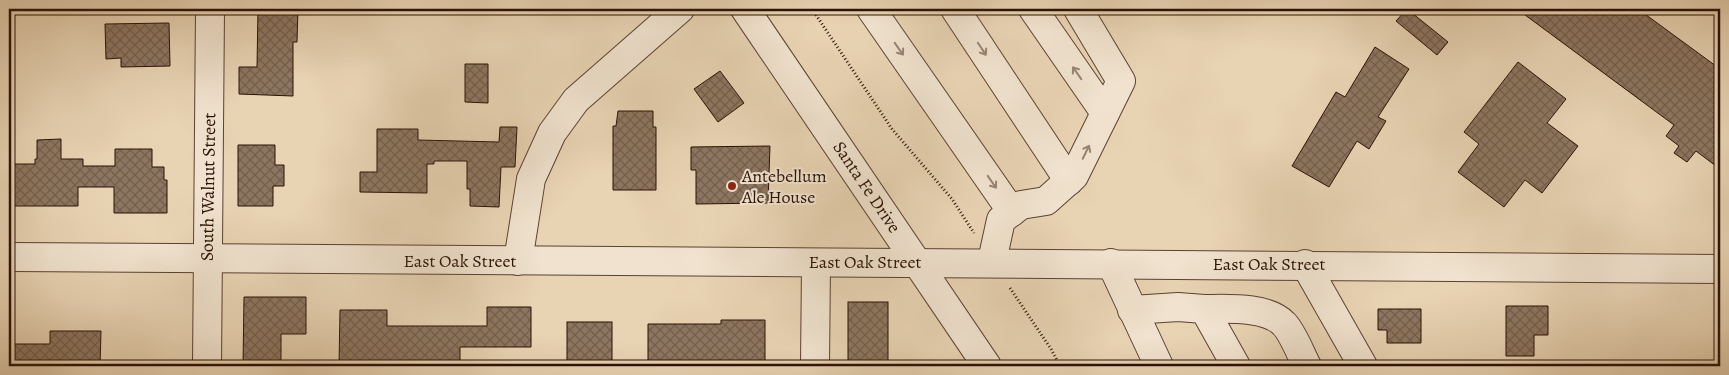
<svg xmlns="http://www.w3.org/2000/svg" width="1729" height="375" font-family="Alegreya,serif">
<defs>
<pattern id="building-cross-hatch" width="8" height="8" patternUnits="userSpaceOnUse" patternTransform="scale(1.25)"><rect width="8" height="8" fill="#8d7660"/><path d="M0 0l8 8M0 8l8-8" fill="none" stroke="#735f4d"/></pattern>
</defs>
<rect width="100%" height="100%" fill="#e8d3b3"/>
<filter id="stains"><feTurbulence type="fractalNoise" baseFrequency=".004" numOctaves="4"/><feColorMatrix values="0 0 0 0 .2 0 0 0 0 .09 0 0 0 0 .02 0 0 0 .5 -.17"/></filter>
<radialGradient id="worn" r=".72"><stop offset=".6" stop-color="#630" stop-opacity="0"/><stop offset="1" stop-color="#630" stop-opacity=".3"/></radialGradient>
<!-- building -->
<g fill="url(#building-cross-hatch)" stroke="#2a1207">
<polygon points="258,9 298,9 297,42 293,42 293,96 239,94 239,67 257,67"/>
<polygon points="1407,9 1448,42 1437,55 1396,21"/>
<polygon points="1517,9 1638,9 1720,69 1720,169 1696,151 1687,162 1674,153 1679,146 1666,136 1674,125"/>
<polygon points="169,23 170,66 121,67 121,58 106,59 105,24"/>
<polygon points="1375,47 1409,69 1378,117 1386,121 1369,149 1357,141 1329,187 1292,166 1336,92 1345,97"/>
<polygon points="1518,62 1566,99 1547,123 1578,146 1542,193 1525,180 1504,207 1458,172 1479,144 1464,132"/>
<polygon points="465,64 488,64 488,103 465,102"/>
<polygon points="720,71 744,103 718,122 694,89"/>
<polygon points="618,111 653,111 653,127 656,127 656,190 613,190 613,126 616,126"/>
<polygon points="500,127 517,127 515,167 501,167 499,207 470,206 470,189 467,189 467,161 434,161 434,164 427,164 427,193 360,192 360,172 377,172 377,129 418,129 418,140 499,142"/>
<polygon points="61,139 61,159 83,159 83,166 115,166 115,149 152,149 152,167 164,167 164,180 167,180 167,213 114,213 114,187 78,187 78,206 9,206 9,164 35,164 35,159 37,159 37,140"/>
<polygon points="238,145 275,145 275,165 284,165 284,186 273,186 273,206 238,206"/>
<polygon points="770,146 768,203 696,204 696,170 691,170 691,147"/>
<polygon points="244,297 306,297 306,334 281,334 281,366 243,366"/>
<rect x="848" y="302" width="40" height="64"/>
<polygon points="1506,306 1548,306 1548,335 1534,335 1534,356 1506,356"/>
<polygon points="487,307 531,307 531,347 460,347 460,366 339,366 340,310 387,310 387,326 487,326"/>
<polygon points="1378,309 1421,309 1421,343 1387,343 1387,330 1378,330"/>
<polygon points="721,320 765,320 765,366 648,366 648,324 721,324"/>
<rect x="567" y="322" width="45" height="44"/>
<polygon points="50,331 101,331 100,366 9,366 9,344 50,344"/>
</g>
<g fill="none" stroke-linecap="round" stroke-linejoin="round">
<defs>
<g id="minor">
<polyline points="745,9 987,366"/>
<polyline points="871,9 1012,212"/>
<polyline points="955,9 1069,181"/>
<polyline points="1033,9 1105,113"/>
<path d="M9,257c570,6 1141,5 1711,12"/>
<polyline points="518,261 531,179 552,133 576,100 680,9"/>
<polyline points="992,261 1001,220 1021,205 1046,201 1074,176 1121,81 1078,9"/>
<polyline points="1111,263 1159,366"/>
<polyline points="1305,264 1363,366"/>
<path d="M1204,309c23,0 63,-3 80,15 9,9 17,31 23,42"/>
<polyline points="1132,310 1178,307 1204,309 1236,366"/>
<polyline points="207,366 210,9"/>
<polyline points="815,366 816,263"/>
</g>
</defs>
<!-- minor casing -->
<use href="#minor" stroke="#5a4232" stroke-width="30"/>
<!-- path -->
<g stroke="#2a1207" stroke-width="3" stroke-dasharray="1 2.5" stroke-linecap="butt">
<polyline points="812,9 892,129 952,199 974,233"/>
<polyline points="1010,288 1051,349 1060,366"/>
</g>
<!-- minor -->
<use href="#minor" stroke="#f0e2ce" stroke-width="28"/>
</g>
<!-- one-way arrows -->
<defs><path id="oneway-shaft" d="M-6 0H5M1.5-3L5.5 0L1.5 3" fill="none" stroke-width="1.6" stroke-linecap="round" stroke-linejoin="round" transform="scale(1.25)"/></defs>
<g stroke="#978474">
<use href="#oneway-shaft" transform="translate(899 49) rotate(55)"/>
<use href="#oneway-shaft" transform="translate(982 49) rotate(56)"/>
<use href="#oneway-shaft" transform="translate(1077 73) rotate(-125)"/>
<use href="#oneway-shaft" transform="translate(1086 152) rotate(-64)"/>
<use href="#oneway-shaft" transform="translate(992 182) rotate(55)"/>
</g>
<!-- markers -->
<circle fill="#8f2418" stroke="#f0e2ce" stroke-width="2" cx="732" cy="186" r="5"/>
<g text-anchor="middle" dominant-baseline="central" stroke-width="4" stroke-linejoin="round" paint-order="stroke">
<!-- poi labels -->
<g font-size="18" fill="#2a1207" stroke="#f0e2ce" text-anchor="start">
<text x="742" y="176">Antebellum<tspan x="742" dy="21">Ale House</tspan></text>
</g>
<!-- street labels -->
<g font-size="18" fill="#2a1207" stroke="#f0e2ce">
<text transform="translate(208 187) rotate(-89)">South Walnut Street</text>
<text transform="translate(867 187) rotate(56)">Santa Fe Drive</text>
<text x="460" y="261">East Oak Street</text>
<text x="865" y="262">East Oak Street</text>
<text x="1269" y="264">East Oak Street</text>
</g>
</g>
<!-- margin -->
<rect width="1729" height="375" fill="none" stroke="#e8d3b3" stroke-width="30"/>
<rect x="10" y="10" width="1709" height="355" fill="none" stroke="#2a1207" stroke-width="2.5"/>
<rect x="15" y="15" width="1699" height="345" fill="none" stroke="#2a1207"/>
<rect width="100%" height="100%" filter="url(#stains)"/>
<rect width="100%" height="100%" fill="url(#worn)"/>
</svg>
